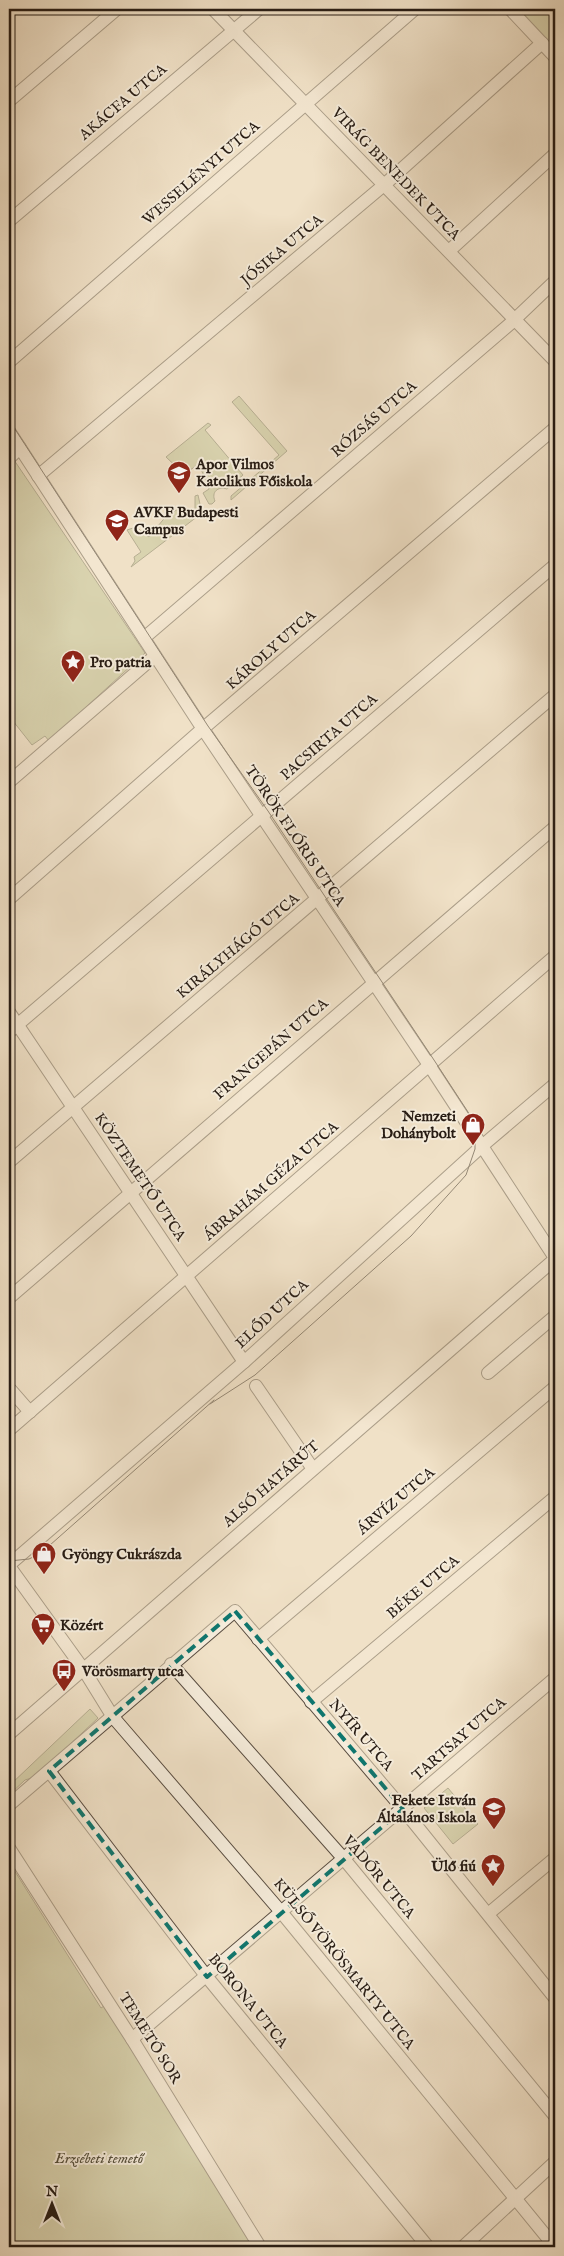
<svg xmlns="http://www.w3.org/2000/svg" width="564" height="2256" font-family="'IM FELL English',serif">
<rect width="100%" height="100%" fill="#f0e1c7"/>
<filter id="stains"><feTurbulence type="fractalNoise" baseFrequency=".004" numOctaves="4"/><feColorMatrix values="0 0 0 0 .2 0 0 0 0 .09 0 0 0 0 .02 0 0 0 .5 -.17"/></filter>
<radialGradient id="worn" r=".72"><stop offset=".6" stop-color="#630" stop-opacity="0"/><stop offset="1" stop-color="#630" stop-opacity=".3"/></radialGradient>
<!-- green -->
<g fill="#bcc293" stroke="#726f54">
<polygon points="511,9 555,9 555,54"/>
<polygon points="239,396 287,451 231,500 231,496 279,455 232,402"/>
<path d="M208,423l3,2 -6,5 38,45 -16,14c-9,-3 -16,3 -12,12l-3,3h-3l-6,-11 6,-4 -10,-25 -15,10 -18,-17z"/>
<polygon points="14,460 145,653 49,741 45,736 32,745 9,716 9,465"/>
<polygon points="198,495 202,513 131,567 135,561 134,557 141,552 127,530 136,527 149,537 167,515 180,508 195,512 195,496"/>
<polygon points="90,1709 98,1718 35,1777 25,1780 9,1795 9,1786"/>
<polygon points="448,1788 478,1824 453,1844 424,1808"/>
<polygon points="9,1862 101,2008 107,2004 253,2247 9,2247"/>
</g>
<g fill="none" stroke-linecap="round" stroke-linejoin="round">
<defs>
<g id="minor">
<polyline points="213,9 555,361"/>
<polyline points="510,9 555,57"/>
<polyline points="9,101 117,9"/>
<polyline points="9,221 259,9"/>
<polyline points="449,251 555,154"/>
<polyline points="9,362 415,9"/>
<polyline points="9,431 199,723 429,1065 555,1258"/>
<polyline points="9,458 20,448"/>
<polyline points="38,476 384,185 542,43"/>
<polyline points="144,638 511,323 555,281"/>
<polyline points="9,782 155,656"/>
<polyline points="9,899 199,732 555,428"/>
<polyline points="9,1012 244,1362"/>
<polyline points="9,1032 555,565"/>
<polyline points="9,1162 555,695"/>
<polyline points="9,1298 555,827"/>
<polyline points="488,1373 555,1316"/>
<polyline points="256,1386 313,1469"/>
<polyline points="9,1388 30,1412"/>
<polyline points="9,1430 555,956"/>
<polyline points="9,1565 244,1362 482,1146 555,1084"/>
<polyline points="9,1566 84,1670 113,1717 282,1913 555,2247"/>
<polyline points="258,1639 555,1387"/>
<polyline points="171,1664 344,1859 555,2116"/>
<polyline points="311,1702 555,1497"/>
<polyline points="9,1734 555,1259"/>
<polyline points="49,1771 207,1977 428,2247"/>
<polyline points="9,1805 235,1611 403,1809 555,1998"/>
<polyline points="9,1848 132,2039 260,2247"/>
<polyline points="488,1914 555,1858"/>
<polyline points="132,2039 555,1678"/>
<polyline points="463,2247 555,2162"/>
</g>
</defs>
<!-- minor casing -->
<use href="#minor" stroke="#594d41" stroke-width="14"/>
<!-- minor -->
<use href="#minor" stroke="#f5ecdb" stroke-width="12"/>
<!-- tram -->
<g stroke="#271c14" stroke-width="1">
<polyline points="9,420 208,726 268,811 434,1060 468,1112 475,1130 475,1149 466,1175 411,1236 255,1375 210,1404"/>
<polyline points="9,1561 29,1559 41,1553 214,1400"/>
</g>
</g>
<!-- marked area -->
<path d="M0 0H564V2256H0ZM235,1611l168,198 -196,168 -158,-206z" fill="#f0e1c7" fill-opacity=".55" fill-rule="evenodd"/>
<path fill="none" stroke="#0f766e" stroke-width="4" stroke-dasharray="10 6" stroke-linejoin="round" d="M235,1611l168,198 -196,168 -158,-206z"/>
<!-- icons -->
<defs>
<symbol id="university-pin" viewBox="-11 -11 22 30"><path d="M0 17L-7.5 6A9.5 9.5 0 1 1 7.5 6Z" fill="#8f2418" stroke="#f5ecdb"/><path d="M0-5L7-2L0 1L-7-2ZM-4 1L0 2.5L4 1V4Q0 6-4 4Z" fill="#fff"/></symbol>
<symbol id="sight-pin" viewBox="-11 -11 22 30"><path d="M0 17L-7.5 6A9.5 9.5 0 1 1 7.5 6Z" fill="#8f2418" stroke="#f5ecdb"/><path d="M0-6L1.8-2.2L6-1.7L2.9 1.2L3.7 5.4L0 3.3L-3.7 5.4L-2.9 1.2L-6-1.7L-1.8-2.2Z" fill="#fff"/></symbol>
<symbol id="shop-pin" viewBox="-11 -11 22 30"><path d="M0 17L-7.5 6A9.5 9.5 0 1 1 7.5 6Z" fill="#8f2418" stroke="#f5ecdb"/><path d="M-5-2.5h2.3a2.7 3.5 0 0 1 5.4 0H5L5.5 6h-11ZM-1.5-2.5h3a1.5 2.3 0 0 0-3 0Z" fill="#fff"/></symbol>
<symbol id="supermarket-pin" viewBox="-11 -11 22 30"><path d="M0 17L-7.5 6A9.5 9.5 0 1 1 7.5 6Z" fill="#8f2418" stroke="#f5ecdb"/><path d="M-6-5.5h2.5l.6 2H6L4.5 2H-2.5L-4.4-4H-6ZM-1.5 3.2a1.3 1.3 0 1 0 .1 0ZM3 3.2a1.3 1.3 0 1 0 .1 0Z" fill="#fff"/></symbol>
<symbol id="bus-pin" viewBox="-11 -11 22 30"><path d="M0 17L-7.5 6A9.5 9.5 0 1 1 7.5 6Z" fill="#8f2418" stroke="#f5ecdb"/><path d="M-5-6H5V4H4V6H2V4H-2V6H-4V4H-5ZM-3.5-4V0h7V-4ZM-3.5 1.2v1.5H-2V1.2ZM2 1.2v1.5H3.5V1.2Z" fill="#fff"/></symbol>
<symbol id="school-pin" viewBox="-11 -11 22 30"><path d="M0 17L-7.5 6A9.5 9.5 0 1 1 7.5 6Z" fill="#8f2418" stroke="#f5ecdb"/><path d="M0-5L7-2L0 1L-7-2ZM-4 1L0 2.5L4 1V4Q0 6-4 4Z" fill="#fff"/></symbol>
</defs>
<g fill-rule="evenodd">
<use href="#university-pin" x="165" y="459" width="28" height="38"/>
<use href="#university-pin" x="103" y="507" width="28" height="38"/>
<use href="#sight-pin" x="59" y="648" width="28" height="38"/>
<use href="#shop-pin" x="459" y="1111" width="28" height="38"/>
<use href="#shop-pin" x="30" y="1540" width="28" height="38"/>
<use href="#supermarket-pin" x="29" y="1611" width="28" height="38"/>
<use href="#bus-pin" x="50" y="1657" width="28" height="38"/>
<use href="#school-pin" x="480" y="1795" width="28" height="38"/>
<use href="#sight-pin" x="479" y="1852" width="28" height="38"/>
</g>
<g text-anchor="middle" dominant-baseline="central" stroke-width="4" stroke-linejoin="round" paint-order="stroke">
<!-- street labels -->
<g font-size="15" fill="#271c14" stroke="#f5ecdb">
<text transform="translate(123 102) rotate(-40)">AKÁCFA UTCA</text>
<text transform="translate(201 173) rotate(-41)">WESSELÉNYI UTCA</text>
<text transform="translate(396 174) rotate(46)">VIRÁG BENEDEK UTCA</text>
<text transform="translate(282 250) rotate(-40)">JÓSIKA UTCA</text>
<text transform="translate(374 419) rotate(-41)">RÓZSÁS UTCA</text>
<text transform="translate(271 650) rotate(-41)">KÁROLY UTCA</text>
<text transform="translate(329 737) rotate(-41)">PACSIRTA UTCA</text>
<text transform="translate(295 836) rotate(56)">TÖRÖK FLÓRIS UTCA</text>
<text transform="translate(238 946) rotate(-40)">KIRÁLYHÁGÓ UTCA</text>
<text transform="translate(271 1049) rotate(-41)">FRANGEPÁN UTCA</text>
<text transform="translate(140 1177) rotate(56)">KÖZTEMETŐ UTCA</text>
<text transform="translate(271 1181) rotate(-41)">ÁBRAHÁM GÉZA UTCA</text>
<text transform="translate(272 1314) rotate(-43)">ELŐD UTCA</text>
<text transform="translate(271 1484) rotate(-41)">ALSÓ HATÁRÚT</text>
<text transform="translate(396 1501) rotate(-40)">ÁRVÍZ UTCA</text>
<text transform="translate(423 1587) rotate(-40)">BÉKE UTCA</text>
<text transform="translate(361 1735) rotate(49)">NYÍR UTCA</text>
<text transform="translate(459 1739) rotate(-41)">TARTSAY UTCA</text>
<text transform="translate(379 1877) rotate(50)">VADŐR UTCA</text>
<text transform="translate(344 1964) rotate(51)">KÜLSŐ VÖRÖSMARTY UTCA</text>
<text transform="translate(248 2001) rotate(51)">BORONA UTCA</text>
<text transform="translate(150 2038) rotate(58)">TEMETŐ SOR</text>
</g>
<!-- poi labels -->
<g font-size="15" font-weight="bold" fill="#271c14" stroke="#f5ecdb" text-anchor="start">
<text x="196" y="464">Apor Vilmos<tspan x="196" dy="17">Katolikus Főiskola</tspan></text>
<text x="134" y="512">AVKF Budapesti<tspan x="134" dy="17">Campus</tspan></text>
<text x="90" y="662">Pro patria</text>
<text x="456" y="1116" text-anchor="end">Nemzeti<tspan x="456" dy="17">Dohánybolt</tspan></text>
<text x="62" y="1554">Gyöngy Cukrászda</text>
<text x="60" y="1625">Közért</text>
<text x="82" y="1671">Vörösmarty utca</text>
<text x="476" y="1800" text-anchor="end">Fekete István<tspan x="476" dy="17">Általános Iskola</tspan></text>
<text x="476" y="1866" text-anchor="end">Ülő fiú</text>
</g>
<!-- park labels -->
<g font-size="15" font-style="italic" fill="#544e3a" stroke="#f5ecdb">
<text x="99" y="2158">Erzsébeti temető</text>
</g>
</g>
<!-- margin -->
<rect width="564" height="2256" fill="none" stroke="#f0e1c7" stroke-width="30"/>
<rect x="10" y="10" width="544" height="2236" fill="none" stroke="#271c14" stroke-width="2.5"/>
<rect x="15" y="15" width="534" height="2226" fill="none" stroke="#271c14"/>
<!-- north arrow -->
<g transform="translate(52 2204)" stroke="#f5ecdb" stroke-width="4" paint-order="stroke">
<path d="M0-4L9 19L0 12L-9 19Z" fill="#271c14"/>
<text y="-8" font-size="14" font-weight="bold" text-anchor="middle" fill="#271c14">N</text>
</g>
<rect width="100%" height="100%" filter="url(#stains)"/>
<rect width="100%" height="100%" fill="url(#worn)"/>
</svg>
